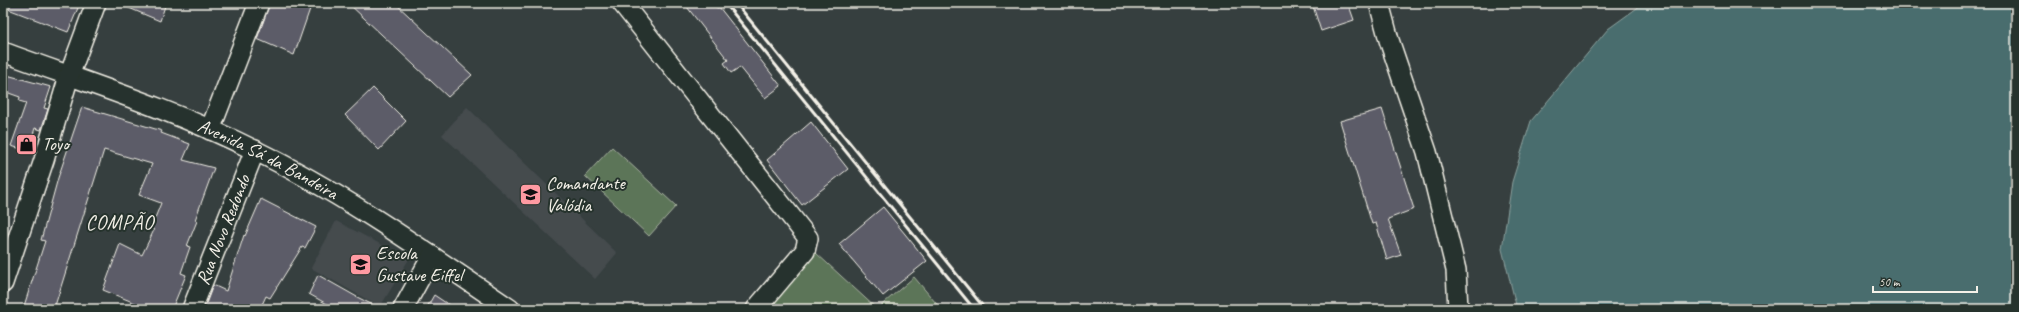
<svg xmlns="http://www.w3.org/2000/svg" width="2019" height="312" font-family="Caveat,sans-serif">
<rect width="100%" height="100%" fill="#363f3f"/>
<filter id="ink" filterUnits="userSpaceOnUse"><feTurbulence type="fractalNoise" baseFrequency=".025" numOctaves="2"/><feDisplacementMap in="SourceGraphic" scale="8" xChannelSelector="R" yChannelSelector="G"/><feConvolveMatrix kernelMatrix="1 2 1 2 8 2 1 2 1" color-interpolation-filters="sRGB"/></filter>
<g filter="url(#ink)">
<!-- built -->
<g fill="#454b4e">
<polygon points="467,107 617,253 595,279 442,135"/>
<polygon points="336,221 409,259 380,307 311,268"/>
</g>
<!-- green -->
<g fill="#5c7459" stroke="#a8b2a0">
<polygon points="612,147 676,206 649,236 585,176"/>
<polygon points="816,253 877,309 914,277 941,309 766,309"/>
</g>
<!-- water -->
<polygon fill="#496d6e" stroke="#8da29f" points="1644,3 2016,3 2016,309 1517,309 1502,249 1512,182 1531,121 1608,29"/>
<!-- building -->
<g fill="#5b5c68" stroke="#f4f1e8">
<polygon points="3,3 48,3 59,7 61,3 80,3 68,32 3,7"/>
<polygon points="117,3 166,3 160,21"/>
<polygon points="270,3 312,3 294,55 257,39"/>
<polygon points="348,3 395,3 472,75 448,97"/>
<polygon points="684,3 713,3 717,8 719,7 781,86 765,98 740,67 731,73 724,63 728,60"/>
<polygon points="1312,3 1348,3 1354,20 1321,31"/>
<polygon points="3,74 51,87 44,108 48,109 41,130 35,128 28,151 11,146 26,103 19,101 20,97 3,91"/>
<polygon points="373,88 406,121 379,150 345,115"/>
<polygon points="82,107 162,131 161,133 190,144 183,160 214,168 195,220 197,221 187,246 190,247 181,273 186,275 172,309 150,309 103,290 120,244 142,255 154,230 151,228 161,203 139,195 152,164 104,150 54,309 23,309 45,241 41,240 58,178"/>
<polygon points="1382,109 1414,209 1388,219 1401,255 1387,260 1376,223 1372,224 1340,121"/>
<polygon points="811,122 848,169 802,205 767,160"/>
<polygon points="261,199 316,227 305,248 302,247 270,298 266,296 260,309 204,309 213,285 226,291 244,235 245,236"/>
<polygon points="883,207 927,261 883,296 839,244"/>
<polygon points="318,275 357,297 381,309 336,309 309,294"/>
<polygon points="434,295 455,309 426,309"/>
</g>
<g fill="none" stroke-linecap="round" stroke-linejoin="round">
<defs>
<g id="minor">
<polyline points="622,3 808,238 805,251 756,309"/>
<polyline points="1379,3 1389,40 1427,152 1456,270 1458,309"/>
<path id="s1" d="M3,52c85,31 172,58 253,99 90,44 171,102 254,158"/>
<polyline points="210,130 259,3"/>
<polyline points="3,283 44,160 69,76 96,3"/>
<path id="s2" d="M192,309l63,-159"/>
<polyline points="403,309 432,256"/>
</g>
</defs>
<!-- minor casing -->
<use href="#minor" stroke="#f4f1e8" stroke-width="22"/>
<!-- minor -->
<use href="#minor" stroke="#26332d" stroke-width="19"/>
<!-- rail -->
<g stroke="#f4f1e8" stroke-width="3">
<polyline points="725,3 974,309"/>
<polyline points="736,3 985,309"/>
</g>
</g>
</g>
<!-- icons -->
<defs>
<symbol id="shop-square" viewBox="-11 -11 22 22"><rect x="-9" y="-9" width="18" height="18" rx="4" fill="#ff9aa2" stroke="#26332d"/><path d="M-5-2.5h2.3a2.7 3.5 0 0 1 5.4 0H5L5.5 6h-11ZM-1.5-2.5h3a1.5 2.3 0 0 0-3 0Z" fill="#111"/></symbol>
<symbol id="university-square" viewBox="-11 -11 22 22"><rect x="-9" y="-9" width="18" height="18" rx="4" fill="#ff9aa2" stroke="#26332d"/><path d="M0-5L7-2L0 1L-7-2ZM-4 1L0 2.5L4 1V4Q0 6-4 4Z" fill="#111"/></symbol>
<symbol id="school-square" viewBox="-11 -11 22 22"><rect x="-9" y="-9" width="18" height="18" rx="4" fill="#ff9aa2" stroke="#26332d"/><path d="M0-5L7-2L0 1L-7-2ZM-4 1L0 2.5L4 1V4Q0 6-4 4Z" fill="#111"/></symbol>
</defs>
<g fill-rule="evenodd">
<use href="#shop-square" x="14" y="132" width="25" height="25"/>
<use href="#university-square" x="518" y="182" width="25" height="25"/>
<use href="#school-square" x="348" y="252" width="25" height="25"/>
</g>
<g text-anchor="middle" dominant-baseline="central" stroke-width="4" stroke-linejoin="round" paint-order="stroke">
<!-- poi labels -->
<g font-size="19" fill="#f4f1e8" stroke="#26332d" text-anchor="start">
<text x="42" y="144">Toyo</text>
<text x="546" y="183">Comandante<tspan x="546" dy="22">Valódia</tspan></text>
<text x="376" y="253">Escola<tspan x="376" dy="22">Gustave Eiffel</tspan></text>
</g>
<!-- street labels -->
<g font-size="19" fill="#f4f1e8" stroke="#26332d">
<text stroke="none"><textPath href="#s1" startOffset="286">Avenida Sá da Bandeira</textPath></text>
<text stroke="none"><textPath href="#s2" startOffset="85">Rua Novo Redondo</textPath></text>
</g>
<!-- neighbourhood labels -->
<g font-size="20" letter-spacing="1" fill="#f4f1e8" stroke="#26332d">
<text x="120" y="222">COMPÃO</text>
</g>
</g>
<!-- margin -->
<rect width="2019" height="312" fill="none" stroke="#26332d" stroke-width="16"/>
<rect x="8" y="8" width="2003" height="296" fill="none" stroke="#f4f1e8" stroke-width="1.5" filter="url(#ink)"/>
<!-- scale -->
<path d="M1873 286v6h104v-6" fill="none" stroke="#f4f1e8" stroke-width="2"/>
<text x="1879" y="286" font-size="12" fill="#f4f1e8" stroke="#26332d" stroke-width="3" paint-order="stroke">50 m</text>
</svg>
